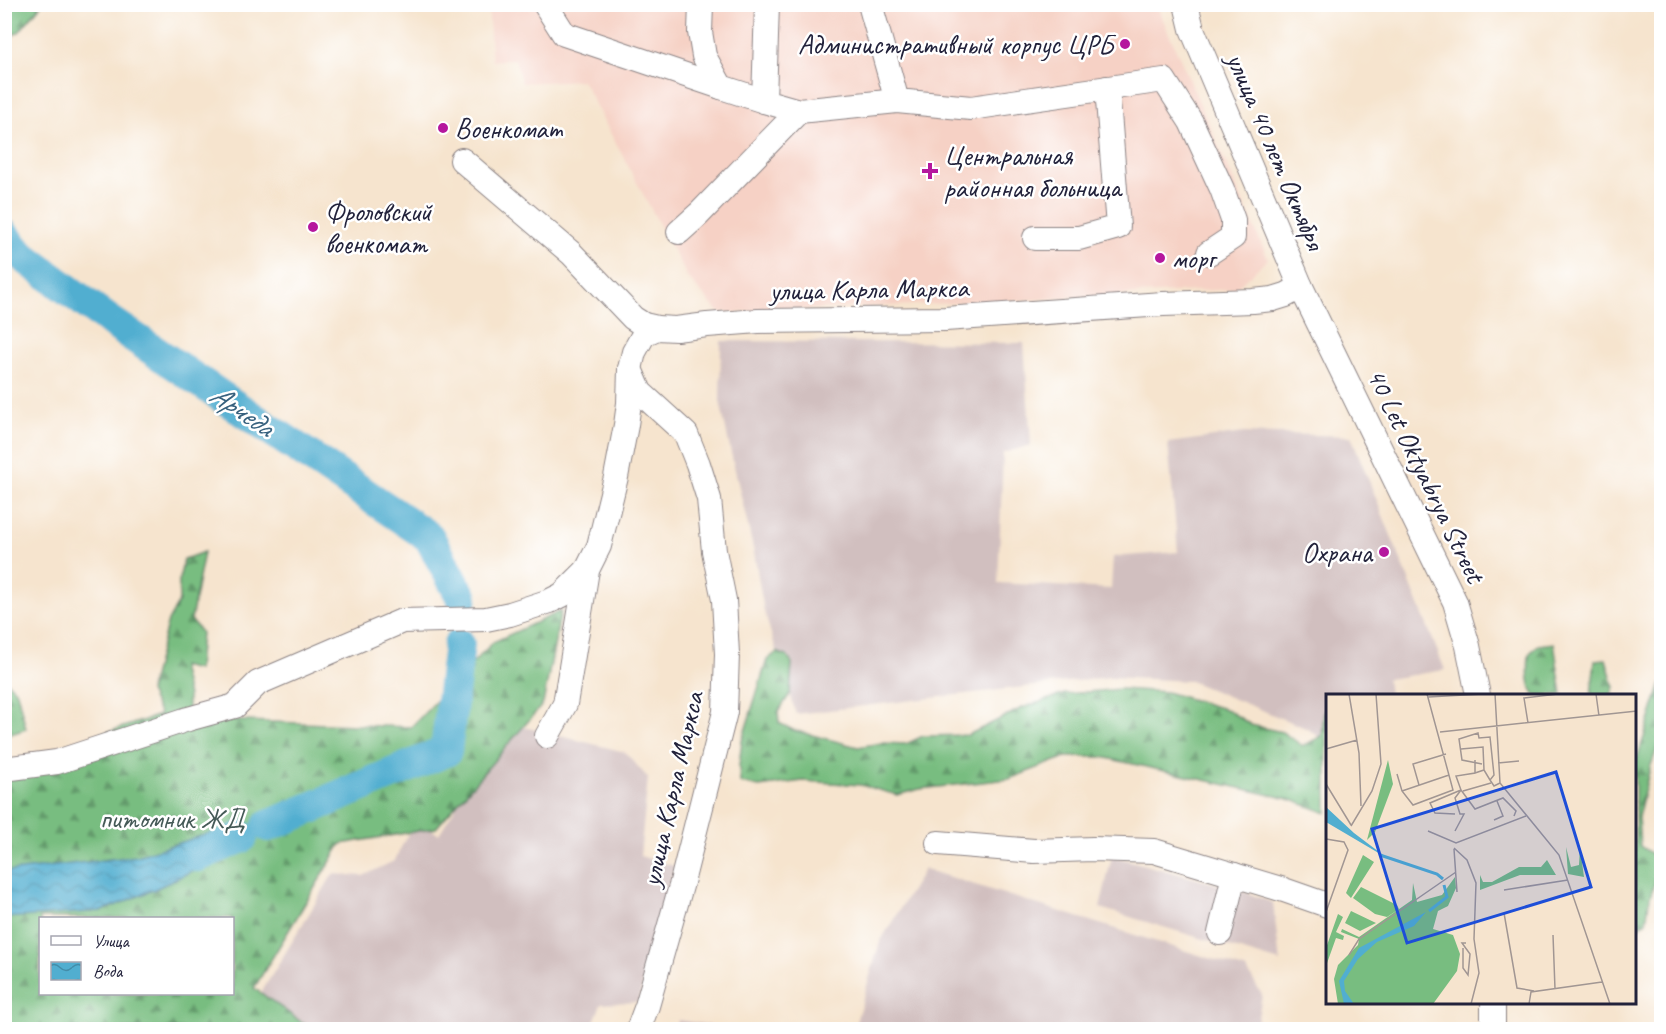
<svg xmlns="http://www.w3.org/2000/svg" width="1666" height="1034" font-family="Caveat,sans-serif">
<defs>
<pattern id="forest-firs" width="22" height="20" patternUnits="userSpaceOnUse" patternTransform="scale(1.5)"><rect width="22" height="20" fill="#78bd80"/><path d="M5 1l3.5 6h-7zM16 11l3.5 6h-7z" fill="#62996a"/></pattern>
<pattern id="water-waves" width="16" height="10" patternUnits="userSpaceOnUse" patternTransform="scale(1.5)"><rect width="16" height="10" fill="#51aed0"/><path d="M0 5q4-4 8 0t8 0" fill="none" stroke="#438daa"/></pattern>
</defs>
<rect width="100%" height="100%" fill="#fff"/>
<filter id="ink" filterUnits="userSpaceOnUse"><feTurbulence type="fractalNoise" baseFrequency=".0167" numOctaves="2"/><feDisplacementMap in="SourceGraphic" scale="12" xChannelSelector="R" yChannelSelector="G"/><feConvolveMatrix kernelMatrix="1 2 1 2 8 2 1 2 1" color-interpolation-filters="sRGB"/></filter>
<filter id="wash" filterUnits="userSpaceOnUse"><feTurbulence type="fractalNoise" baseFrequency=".008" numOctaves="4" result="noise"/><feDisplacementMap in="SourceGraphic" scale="24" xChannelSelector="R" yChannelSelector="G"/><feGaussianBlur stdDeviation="1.35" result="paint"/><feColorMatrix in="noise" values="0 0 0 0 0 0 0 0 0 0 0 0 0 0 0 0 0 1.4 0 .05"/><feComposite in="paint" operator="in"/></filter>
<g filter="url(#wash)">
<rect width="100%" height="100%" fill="#f6e4ce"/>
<!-- built -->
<polygon fill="#f6d1c5" points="488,5 1154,5 1157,6 1268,259 1235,289 984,302 719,313 688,278 582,80 522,83 515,59 492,61"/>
<!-- industrial -->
<g fill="#d1bfbf">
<polygon points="721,341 1024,343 1031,445 1003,453 998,583 1111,589 1113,557 1178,552 1168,443 1244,433 1351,436 1445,670 1387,679 1389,695 1327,695 1327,743 1308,729 1190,681 1110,677 796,714 764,611 754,552 729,444 720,401"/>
<polygon points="508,723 625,752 648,778 640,856 674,866 638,1002 601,1004 591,1029 312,1029 258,998 333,874 363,876 394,861 415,821 439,834"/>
<polygon points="1112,856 1245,892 1273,903 1280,962 1100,908"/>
<polygon points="924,869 1247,970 1262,995 1256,1029 854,1029 880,942"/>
<polygon points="678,1020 723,1027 723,1029 676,1029"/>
</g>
<!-- forest -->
<g fill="url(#forest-firs)" stroke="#4d705e" stroke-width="1.5" fill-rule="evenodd">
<polygon points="5,4 41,4 41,5 19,32 5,39"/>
<path d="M204,552l-13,68 10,12 -3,38 -17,-4 7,30v23l223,8 82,-85 68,-31 -18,93 -107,124 -95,16 -87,144 57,41h-306l-1,-263 156,-51 -11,-23 19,-71 11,-20v-22l5,-20zM40,918h192v76h-192z"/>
<path d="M1554,643l8,52h-28c-7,-13 -6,-26 -5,-41l9,-9z"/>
<polygon points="777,652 787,656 792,663 790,694 778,712 779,723 793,730 858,747 881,743 906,744 923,736 968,735 1022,708 1065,694 1120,689 1166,692 1228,710 1251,725 1282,732 1303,746 1322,736 1324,713 1327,709 1327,813 1289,799 1102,757 1066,757 1009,779 920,789 897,795 861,785 803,781 759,787 740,783 739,765 742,741 767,660"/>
<polygon points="1606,659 1614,687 1611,695 1591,695 1595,660"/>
<polygon points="5,680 17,692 26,729 5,736"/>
<polygon points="1661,684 1661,738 1650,768 1638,817 1640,846 1655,856 1658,873 1650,897 1646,922 1635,930 1635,765"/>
</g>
<!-- water -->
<g fill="url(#water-waves)" stroke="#3a6886" stroke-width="1.5">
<polygon points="4,222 5,222 50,284 16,267 5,254"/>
<polygon points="240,824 237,849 153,890 102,911 5,918 5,872 137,856"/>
</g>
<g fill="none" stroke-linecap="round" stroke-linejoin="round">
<!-- river -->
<g stroke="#51aed0" stroke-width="32">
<polyline points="4,235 21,255 110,321 429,537 462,598"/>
<polyline points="268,826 446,751 459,644"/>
<polyline points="198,856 242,837"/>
</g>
</g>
</g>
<g filter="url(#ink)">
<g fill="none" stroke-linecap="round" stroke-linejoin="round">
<defs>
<g id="minor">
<polyline points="545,4 564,34 721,87"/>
<polyline points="701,4 700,32 704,56 721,87 764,101"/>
<polyline points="870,4 897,101 971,108 1164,80 1191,122 1222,189 1233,220 1233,237 1209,253"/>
<polyline points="1186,4 1192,29 1301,287 1455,602 1468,646 1478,695"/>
<polyline points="799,111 897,101"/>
<polyline points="462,160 571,253 633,318 644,325 657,328 676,329 707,325 758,321 945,319 1163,304 1253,301 1273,299 1286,295 1301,287"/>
<polyline points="679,232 699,214 799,111 764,101 767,4"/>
<polyline points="1035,238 1079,238 1118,227 1107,88"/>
<polyline points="630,369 640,392 686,434 698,464 709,499 714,551 724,600 727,654 725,712 681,886 647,1006 638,1030"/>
<polyline points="547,736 565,704 587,570 599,546 616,477 626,425 629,403 630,369 634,352 644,334 657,328"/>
<polyline points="4,769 57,762 188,719 235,706 258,683 402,621 486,619 510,614 550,601 562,595 587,570"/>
<polyline points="938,843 1034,851 1093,849 1154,851 1284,890 1327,905"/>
<polyline points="1220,933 1234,875"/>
<polyline points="1493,1002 1493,1030"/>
</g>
</defs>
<!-- minor casing -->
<use href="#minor" stroke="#8c8384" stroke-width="26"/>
<!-- minor -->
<use href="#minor" stroke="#fff" stroke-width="24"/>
</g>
</g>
<!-- markers -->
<g fill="#b5179e" stroke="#fff" stroke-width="2">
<circle cx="1125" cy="44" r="6"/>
<circle cx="443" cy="128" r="6"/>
<path d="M927 162h6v6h6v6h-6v6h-6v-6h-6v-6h6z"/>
<circle cx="313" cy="227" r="6"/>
<circle cx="1160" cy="258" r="6"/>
<circle cx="1384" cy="552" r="6"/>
</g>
<g text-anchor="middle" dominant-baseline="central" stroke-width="5" stroke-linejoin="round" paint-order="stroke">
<!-- poi labels -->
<g font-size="28" fill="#22223b" stroke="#fff" text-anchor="start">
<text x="1113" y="44" text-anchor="end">Административный корпус ЦРБ</text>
<text x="455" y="128">Военкомат</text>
<text x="944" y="155">Центральная<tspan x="944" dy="32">районная больница</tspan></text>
<text x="325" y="211">Фроловский<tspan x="325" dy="32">военкомат</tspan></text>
<text x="1172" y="258">морг</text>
<text x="1372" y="552" text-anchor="end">Охрана</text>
</g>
<!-- street labels -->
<g font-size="28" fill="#22223b" stroke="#fff">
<text transform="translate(1276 151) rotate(67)">улица 40 лет Октября</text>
<text transform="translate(869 289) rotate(-1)">улица Карла Маркса</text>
<text transform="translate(1426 475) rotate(64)">40 Let Oktyabrya Street</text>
<text transform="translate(672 789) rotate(-77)">улица Карла Маркса</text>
</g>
<!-- park labels -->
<g font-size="28" fill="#455a57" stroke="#fff">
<text x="172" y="818">питомник ЖД</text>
</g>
<!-- water labels -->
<g font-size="30" font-style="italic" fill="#37617e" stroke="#fff">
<text transform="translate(242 410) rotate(34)">Арчеда</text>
</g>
</g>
<!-- overview -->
<g transform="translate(1326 694)">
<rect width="310" height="310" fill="#f6e4ce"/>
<path d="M62,66l5,24 -18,48 -8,8zM240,153l5,20 8,-2 1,-17 4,29 -16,-3zM37,161l11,7 -23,36 -5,-5zM221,166l9,15h-36l-40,15v-15l3,7h9l27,-15h22zM129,183l1,11 -8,18 -10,5 -5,18 20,6 7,19 -3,17 -24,33h-95l-4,-25 4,-14 20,-20 1,-6 -18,-7 1,-3 17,8 53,-37 1,-17 4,19 25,-7zM35,193l36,18 2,4 -12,8 -12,-3 -22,-16zM25,217l25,12 -16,8 -15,-8zM12,220l5,3 -7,15 8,4 -1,4 -7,-2 -10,28v-18z" fill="#78bd80"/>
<path d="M0,113l28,26 33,25 -61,-36zM100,218l-12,14 -37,16 -19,17 -14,22 1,10 9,13h-10l-5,-23 20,-33z" fill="#51aed0"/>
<path fill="none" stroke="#51aed0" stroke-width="3" d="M54,161l57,19 6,5M103,217l18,-14 -3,-12"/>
<path fill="none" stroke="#a19693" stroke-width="1.5" d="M23,0l10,59 2,53M169,0l5,89 59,72 51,149M270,0l3,22M102,3l55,-3M202,29l-4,-25 34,-4M114,38l197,-21M0,55l31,-9M135,55l22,-2 1,23M172,69l21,-2M156,70l-20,-4 -3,-21 19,-6 1,5 11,-1 4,38 -4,5 4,6 6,-3M149,79l9,-3 6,10M71,80l5,17 11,14 40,-15 -26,-96M0,90l25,41M93,91l-6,-21 33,-10M76,97l47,-16M137,97l28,-8M129,120l-20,-1 -5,-10 31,-13 14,19 28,-11 13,13 -2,5M168,126l9,-4 -6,-15M25,132l21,-35 9,-27 -5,-70M102,137l28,12 70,-27M129,137l9,-17h-4l-5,-16 6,-8 -5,-14 19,-3v-13M0,145l18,3 4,8 -22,62M128,154l13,12 9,23 -2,56 5,34 -8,31M128,155l3,43M178,196l64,-10M178,219l13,75 17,3M227,241l2,54M137,254v20l5,7 2,-21 -8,-11h4M23,261l10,-16 97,-67M203,310l2,-12 71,-10"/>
<path fill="#1d4ed8" fill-opacity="0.15" stroke="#1d4ed8" stroke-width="3" d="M230,78l35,115 -184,56 -35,-114z"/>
<rect width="310" height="310" fill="none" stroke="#22223b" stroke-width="3"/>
</g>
<!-- margin -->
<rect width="1666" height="1034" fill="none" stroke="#fff" stroke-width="24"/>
<!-- legend -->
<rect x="39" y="917" width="195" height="78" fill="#ffffff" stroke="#a7a7b1" stroke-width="1.5"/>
<rect x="51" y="936" width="30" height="9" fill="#ffffff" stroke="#a7a7b1" stroke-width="1.5"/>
<text x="93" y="947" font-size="18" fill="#22223b">Улица</text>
<rect x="51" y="962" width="30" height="18" fill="url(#water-waves)" stroke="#a7a7b1" stroke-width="1.5"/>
<text x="93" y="977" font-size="18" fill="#22223b">Вода</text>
</svg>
